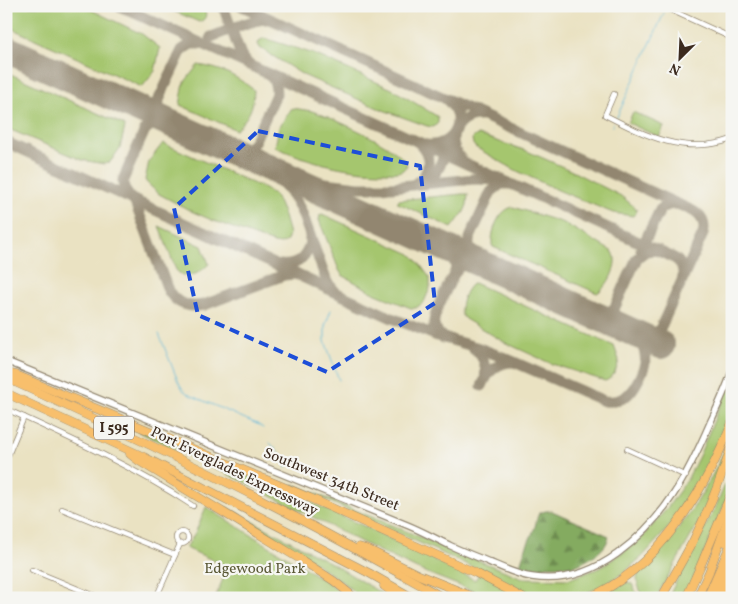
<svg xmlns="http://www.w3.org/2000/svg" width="738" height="604" font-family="Vollkorn,serif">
<defs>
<pattern id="forest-firs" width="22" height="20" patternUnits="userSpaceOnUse" patternTransform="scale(1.25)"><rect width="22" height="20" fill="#84ab61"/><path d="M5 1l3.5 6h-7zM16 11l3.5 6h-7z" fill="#6d8b4f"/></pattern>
</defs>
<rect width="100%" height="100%" fill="#f6f6f2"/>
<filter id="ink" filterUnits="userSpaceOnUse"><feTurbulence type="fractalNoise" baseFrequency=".02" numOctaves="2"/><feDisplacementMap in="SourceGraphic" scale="10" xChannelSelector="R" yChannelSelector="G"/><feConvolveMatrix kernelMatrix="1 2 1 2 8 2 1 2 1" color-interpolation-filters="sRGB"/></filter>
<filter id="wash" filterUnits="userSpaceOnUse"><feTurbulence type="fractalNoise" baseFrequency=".0096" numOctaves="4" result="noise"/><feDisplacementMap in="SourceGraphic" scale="20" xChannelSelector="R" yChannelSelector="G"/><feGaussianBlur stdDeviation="1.12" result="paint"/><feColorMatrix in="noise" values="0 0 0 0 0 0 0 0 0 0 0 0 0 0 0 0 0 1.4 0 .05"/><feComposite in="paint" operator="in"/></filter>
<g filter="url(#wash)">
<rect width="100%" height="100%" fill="#eae2c2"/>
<!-- green -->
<g fill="#a5c66e" stroke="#707846">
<polygon points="6,6 83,6 142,34 160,48 155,71 142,87 6,26"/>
<path d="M162,6h35l8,5c2,5 0,9 -6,11z"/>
<polygon points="264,38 314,54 392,89 435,115 438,117 438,123 434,127 427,126 380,109 303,75 260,48 258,44 259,41"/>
<path d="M198,65c23,3 38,11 56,25 -1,21 -5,25 -18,40l-56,-25 4,-22z"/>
<polygon points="6,72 124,125 125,127 120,148 111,161 109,163 104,164 82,160 6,128"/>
<path d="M292,108c7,1 13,2 20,3 18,6 92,37 95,55 -2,1 -3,4 -6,5 -4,2 -10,1 -15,1 -39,0 -76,-10 -111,-25l4,-20z"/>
<polygon points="633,112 664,126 659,137 628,123"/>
<polygon points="479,135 527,151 570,170 621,196 637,209 636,213 633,216 613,213 560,191 515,170 475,147 473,144 472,139 475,136"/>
<polygon points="163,143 261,187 275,195 283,213 289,234 287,241 281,244 274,243 214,221 193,212 159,194 147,183 145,180 149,161"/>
<polygon points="462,194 468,194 467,205 464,212 452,228 398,203 398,200"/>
<path d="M513,207l51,16 49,29c7,12 -5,35 -16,41l-104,-46 -1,-2c-1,-13 6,-35 21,-38z"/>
<polygon points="322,214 411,254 416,259 430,278 430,288 424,302 416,308 411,308 376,294 342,275 339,270 319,220 320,215"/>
<path d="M159,226l43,20 7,18c-9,9 -23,18 -33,6z"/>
<path d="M474,283l140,63 5,14c-2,8 -5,18 -14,21l-53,-17 -46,-21 -41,-24c-2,-3 -4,-3 -4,-7 -1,-9 5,-25 13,-29z"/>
<polygon points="731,388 732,416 723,440 690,500 679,516 642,557 623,573 599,588 571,598 497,598 473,591 417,569 381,552 238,479 139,432 139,430 250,476 366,527 475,580 481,571 293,485 293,484 444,547 523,578 569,579 600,568 622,553 640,539 665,511 687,480 699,456 725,394"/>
<path d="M732,437l-18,51 -15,34 -41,72 -13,4c-5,-7 -10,-16 -7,-24 20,-22 41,-44 57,-69 14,-21 25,-45 37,-68z"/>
<path d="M732,466v20l-4,10 -43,102h-17c21,-44 49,-86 64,-132z"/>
<polygon points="206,507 329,583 349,598 215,598 228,567 186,548 196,531"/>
<polygon points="226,507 333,564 389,598 361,598 341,581 296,550"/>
<polygon points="627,582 632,584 639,598 597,598 605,594"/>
</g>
<!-- forest -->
<path fill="url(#forest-firs)" stroke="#606a40" d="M546,511h6l57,25c-3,17 -24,25 -38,32l-5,-2h-20l-3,5 -7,1 -16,-5c2,-13 8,-23 13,-35 3,-6 3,-13 6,-19z"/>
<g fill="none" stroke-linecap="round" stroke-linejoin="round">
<!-- stream -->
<g stroke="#57b4d5" stroke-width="1">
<polyline points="617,117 664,13"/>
<polyline points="612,126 613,123"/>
<polyline points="331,310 325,326 325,341 339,380"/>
<polyline points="159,334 178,381 183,390 190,395 257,424 263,428"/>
<polyline points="270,443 283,457 286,466 286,468"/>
</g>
<!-- canal -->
<polyline stroke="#57b4d5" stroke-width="4.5" points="332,598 332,596"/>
<!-- taxiway -->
<g stroke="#928670" stroke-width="11">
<path d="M119,6l555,252c7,4 10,11 9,20"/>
<polyline points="223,6 241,55 248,64"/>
<path d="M242,6l451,205c9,5 13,13 10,23l-43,95c-9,8 -17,7 -28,3"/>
<path d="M211,37c15,-5 42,-19 57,-18"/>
<path d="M138,108c11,0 18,-2 23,-12"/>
<path d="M166,121c-6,-6 -8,-13 -7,-22l23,-49 9,-6h10"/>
<path d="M6,142l386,176 45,18 39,11 29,11 99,43c8,1 16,0 22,-5 8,-5 17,-24 19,-33 1,-5 0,-11 -2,-16 -3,-9 -10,-13 -18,-18"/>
<path d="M426,145c28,3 42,-27 21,-45"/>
<path d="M232,151c10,0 16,-1 22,-9l22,-48c0,-8 -1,-14 -7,-20"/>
<path d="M463,161c-20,-18 -8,-47 19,-45"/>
<polyline points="262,164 279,179 295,199 302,213 327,282 334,290"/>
<polyline points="277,171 326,183 358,187 391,187 474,179 496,180"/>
<path d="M416,183c16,-10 16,-29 2,-41"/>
<path d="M423,183c14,-5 18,-21 24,-34"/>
<polyline points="131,199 124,189 123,180 145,130 154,123 166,121"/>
<path d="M134,200l34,90c8,14 21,18 36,15l80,-30 12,-1"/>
<path d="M444,247c9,7 14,13 11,25"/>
<path d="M641,249l19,-39c5,-5 11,-6 18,-6"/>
<path d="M281,265c17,2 29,-10 29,-27"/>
<polyline points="485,266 476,260 471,256 469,250 469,240 491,192 501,184 509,184"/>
<path d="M591,313c10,3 17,2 24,-6l22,-49 9,-7 12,-1"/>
<path d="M443,338c-4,-4 -8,-8 -9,-13 -2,-11 16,-42 21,-53 7,-10 15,-11 26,-8"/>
<path d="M472,347c11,7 15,19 13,32"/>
<path d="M482,386c6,-15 15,-24 32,-24"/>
</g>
<!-- runway -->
<polyline stroke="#928670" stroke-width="28" points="6,49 661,345"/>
</g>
</g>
<g filter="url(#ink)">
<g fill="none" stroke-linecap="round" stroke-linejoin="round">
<defs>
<g id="minor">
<polyline points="662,6 732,38"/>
<path d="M614,94l-9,21c41,21 80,41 127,24"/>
<path d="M6,409c64,29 128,58 187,97"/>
<polyline points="627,449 686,476"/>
<polyline points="6,460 24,417"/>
<polyline points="62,509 175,555"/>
<circle cx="182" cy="538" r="6"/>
<polyline points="32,570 100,598"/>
<polyline points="156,598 180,544"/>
</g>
<path id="tertiary" d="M6,361l401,164c15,6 29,14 44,21 13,6 26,11 38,16 14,6 28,13 43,15 32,5 60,-5 85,-23 48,-35 70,-78 93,-131 8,-17 16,-34 22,-52"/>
<g id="motorway">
<polyline points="6,373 16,375 310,498 476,573 523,598"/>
<path d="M6,378c90,41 180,83 268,128 57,29 114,61 170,92"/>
<polyline points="6,393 144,457 369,573 413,598"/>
<polyline points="130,454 139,461 300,559 334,581 355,598"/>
<polyline points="725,542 732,525"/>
<polyline points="359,547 369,550 419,575 476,598"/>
<polyline points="384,586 400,598"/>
<path d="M587,598c70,-27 118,-108 145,-175"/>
<path d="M661,598c11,-19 22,-38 32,-57 16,-32 29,-64 39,-97"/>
<polyline points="686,598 700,567 732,491"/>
<polyline points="697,598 709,572 732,508"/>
<polyline points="707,598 732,541"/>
<polyline points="714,598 732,556"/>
<polyline points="720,598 732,572"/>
</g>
</defs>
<!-- minor casing -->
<use href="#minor" stroke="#928670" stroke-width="6"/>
<!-- tertiary casing -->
<use href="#tertiary" stroke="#928670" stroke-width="8"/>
<!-- motorway casing -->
<use href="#motorway" stroke="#928670" stroke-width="9"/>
<!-- minor -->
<use href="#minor" stroke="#fff" stroke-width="4.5"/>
<!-- tertiary -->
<use href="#tertiary" stroke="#fff" stroke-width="5.5"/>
<!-- motorway -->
<use href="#motorway" stroke="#f8bf6c" stroke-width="8"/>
</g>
</g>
<!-- marked area -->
<path fill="none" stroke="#1d4ed8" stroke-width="4" stroke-dasharray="10 6" stroke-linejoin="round" d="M258,131l162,35 15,137 -108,69 -129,-57 -24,-107z"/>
<g text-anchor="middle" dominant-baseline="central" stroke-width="4.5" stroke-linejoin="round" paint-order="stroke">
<!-- shield labels -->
<rect fill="#f6f6f2" stroke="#73675e" stroke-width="1" x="94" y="416.5" width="40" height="23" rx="4"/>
<g font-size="14" font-weight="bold" fill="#3b2a1e">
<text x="114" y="428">I 595</text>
</g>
<!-- street labels -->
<g font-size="15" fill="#3b2a1e" stroke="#f6f6f2">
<text transform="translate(234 472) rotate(26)">Port Everglades Expressway</text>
<text transform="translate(331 480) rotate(22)">Southwest 34th Street</text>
</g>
<!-- park labels -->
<g font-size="15" fill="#5b5936" stroke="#f6f6f2">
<text x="255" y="569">Edgewood Park</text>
</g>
</g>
<!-- margin -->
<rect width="738" height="604" fill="none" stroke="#f6f6f2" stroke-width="25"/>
<!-- north arrow -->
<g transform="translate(680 58) rotate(204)" stroke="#f6f6f2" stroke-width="4" paint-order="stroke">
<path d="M0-4L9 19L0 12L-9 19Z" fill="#3b2a1e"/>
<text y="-8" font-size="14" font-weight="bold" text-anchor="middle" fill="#3b2a1e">N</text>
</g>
</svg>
